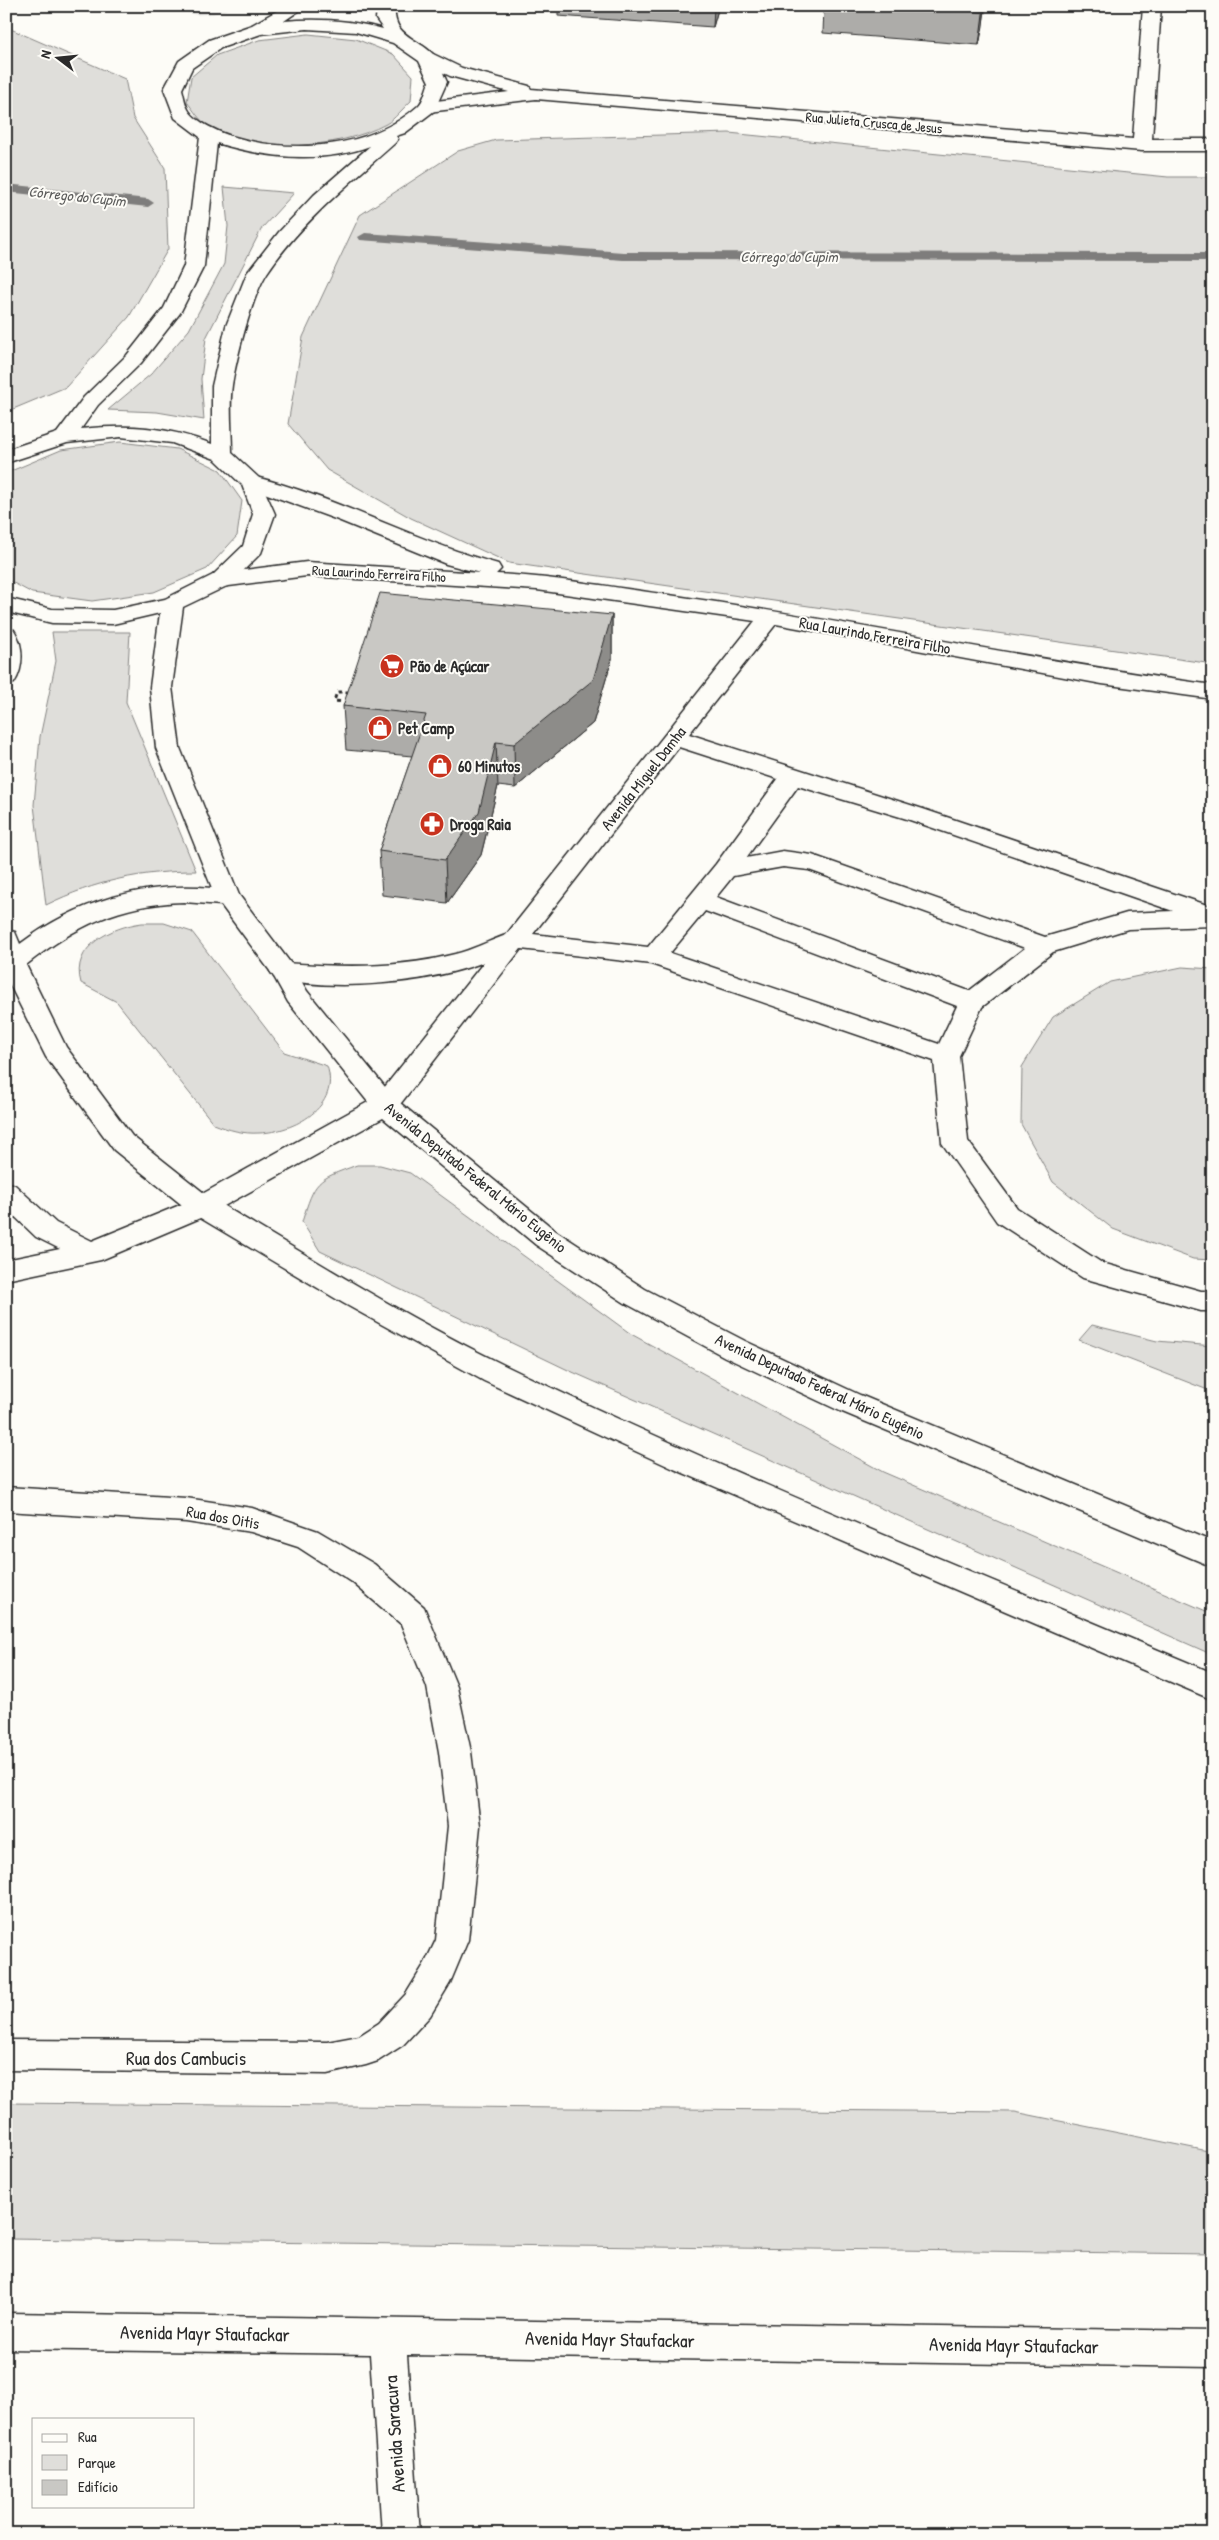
<svg xmlns="http://www.w3.org/2000/svg" width="1219" height="2540" font-family="'Patrick Hand',sans-serif">
<rect width="100%" height="100%" fill="#fdfcf7"/>
<filter id="ink" filterUnits="userSpaceOnUse"><feTurbulence type="fractalNoise" baseFrequency=".02" numOctaves="2"/><feDisplacementMap in="SourceGraphic" scale="10" xChannelSelector="R" yChannelSelector="G"/><feConvolveMatrix kernelMatrix="1 2 1 2 8 2 1 2 1" color-interpolation-filters="sRGB"/></filter>
<g filter="url(#ink)">
<!-- built -->
<polygon fill="#edece8" points="155,6 239,6 213,14 196,15"/>
<!-- green -->
<g fill="#dfdeda" stroke="#858482">
<polygon points="6,27 125,79 133,118 165,168 168,249 129,317 66,387 6,412"/>
<path d="M308,34l48,5 37,15 20,22 -2,25c-8,7 -16,18 -25,23 -49,26 -131,30 -179,1 -8,-5 -14,-16 -20,-23l4,-25 26,-22 42,-15z"/>
<polygon points="729,133 1168,177 1213,177 1213,664 509,563 411,518 327,470 288,424 303,337 360,215 458,151 496,140"/>
<polygon points="224,187 294,193 262,228 206,338 201,379 204,420 157,412 108,410 151,374 189,330 224,264 228,226"/>
<polygon points="120,442 177,449 220,470 242,501 237,536 207,569 154,592 92,601 32,593 6,579 6,475 11,471 61,450"/>
<path d="M52,632h78l-4,70 70,169c-54,0 -101,10 -150,34l-12,-100 6,-68 16,-76z"/>
<path d="M142,923h22l28,9 92,120 43,14c14,41 -33,66 -68,67 -16,1 -30,-3 -45,-9l-97,-122 -36,-19c-11,-37 31,-56 61,-60z"/>
<polygon points="1182,967 1213,969 1213,1260 1193,1259 1113,1229 1053,1182 1021,1124 1022,1067 1053,1017 1110,982"/>
<path d="M357,1165h23l30,8 221,161 252,138 330,142v41l-645,-285 -248,-119 -18,-29c13,-42 14,-42 55,-57z"/>
<polygon points="1092,1325 1157,1341 1213,1346 1213,1392 1079,1340"/>
<polygon points="6,2103 1015,2112 1213,2152 1213,2254 6,2239"/>
</g>
<g fill="none" stroke-linecap="round" stroke-linejoin="round">
<!-- stream -->
<g fill="#7e7d7b" fill-rule="evenodd">
<polygon points="6,184 148,199 154,203 148,207 6,192"/>
<polygon points="365,233 623,252 1213,253 1213,261 623,260 360,240 358,237"/>
</g>
<defs>
<g id="street">
<polygon points="1143,6 1161,6 1152,139 1213,139 1213,151 1142,151 536,99 428,112 422,111 419,107 422,103 428,102 509,92 450,76 421,62 418,58 421,54 433,54 462,68 529,86 531,89 1133,139"/>
<path d="M252,476c85,21 162,65 246,88l3,5 -5,5c58,3 115,13 173,21 182,26 361,65 544,90v14l-111,-15 -326,-60 -87,110 234,75 290,98v19l-85,3 -75,23 -71,55 -23,49 9,85 49,67 85,55 99,28h12v20h-12l-118,-33 -86,-56 -55,-79 -8,-82 -283,-97 -130,-15 -127,163 -9,2 -9,-2 -4,-7 4,-7 108,-136c-54,21 -153,31 -210,15l-4,-6 4,-6 9,-2c59,4 115,6 172,-9 17,-4 34,-13 51,-19l249,-314 -218,-31 -230,-14 -86,11 -8,-2 -3,-5 3,-5 8,-2 86,-11 173,11 -34,-9 -108,-44 -93,-34 -4,-4 4,-4zM679,747l99,32 -62,85 -68,83 -115,-13zM798,786l109,33 266,92 -46,2 -82,24 -233,-82 -29,-4 -37,7zM783,867l26,3 216,78 -56,43 -253,-94 17,-21zM705,911l252,95 -18,38 -269,-91z"/>
<polygon points="6,1182 15,1185 56,1223 92,1241 202,1196 212,1199 215,1206 212,1213 101,1260 6,1280 6,1260 60,1249 36,1237 6,1208"/>
<polygon points="6,1487 186,1498 252,1508 318,1531 374,1564 424,1607 457,1687 471,1752 480,1826 468,1940 450,1983 430,2016 403,2045 378,2061 366,2065 327,2074 6,2070 6,2040 327,2042 359,2036 379,2023 406,1994 425,1963 436,1940 448,1826 439,1752 427,1687 401,1624 352,1582 298,1547 251,1532 186,1522 6,1511"/>
<polygon points="6,2313 1213,2331 1213,2367 407,2355 420,2534 382,2534 370,2354 6,2349"/>
</g>
<g id="secondary">
<path d="M285,6h21l-22,15c34,-3 67,-1 99,8l-7,-10 1,-13h18c-3,30 21,31 38,48 7,7 10,20 14,28l-13,29 -29,22 -9,3 2,3 -3,4c-45,40 -94,79 -128,130 -15,23 -30,83 -35,112 -3,22 0,46 0,68l27,25 16,36 -14,39 -32,32 -46,22 -11,80 8,61 59,147 53,70 15,26 87,107 162,133 89,58 100,52 115,54 353,147v25l-373,-156 -115,-54 -100,-54 -89,-58 -153,-127 -159,88c92,55 185,113 282,160 231,112 471,207 707,307v27l-539,-231 -190,-88 -141,-78 -151,-90 -78,-63 -68,-93 -40,-80v-47l9,2 5,12c55,-42 123,-63 192,-56l-56,-140 -6,-61 10,-74 -47,11 -61,-1 -46,-11v-14l46,11 61,1 52,-11 48,-24 30,-29 10,-32 -11,-29 -27,-26 -43,-16 -51,-6 -54,6 -61,20v-13l51,-17 27,-36 43,-42 37,-47 20,-42 16,-129 -25,-19 -11,-29 15,-28 30,-21 43,-15zM307,29l49,3 37,11 26,18 10,21c-3,7 -5,19 -11,24 -49,44 -127,48 -187,30 -12,-4 -35,-14 -42,-25 -4,-6 -5,-15 -7,-22l10,-21 29,-20 40,-14zM217,143c48,15 105,21 153,3l-56,49 -35,37 -32,41 -21,53 -14,60v58c-46,-18 -84,-20 -131,-15l17,-24 43,-42 39,-50 24,-47zM184,902l37,3 52,70 15,27 80,100 -164,91 -72,-57 -66,-89 -40,-82c49,-39 94,-61 158,-63z"/>
<path d="M6,628l8,2c10,15 10,38 0,53l-8,2z"/>
</g>
</defs>
<!-- street casing -->
<use href="#street" stroke="#2b2b2b" stroke-width="3"/>
<!-- secondary casing -->
<use href="#secondary" stroke="#2b2b2b" stroke-width="3"/>
<!-- path -->
<polyline stroke="#2b2b2b" stroke-width="3" stroke-dasharray="4 4" stroke-linecap="butt" points="348,702 334,701 337,692 350,692"/>
<!-- street -->
<use href="#street" fill="#fdfcf7" fill-rule="evenodd"/>
<!-- secondary -->
<use href="#secondary" fill="#fdfcf7" fill-rule="evenodd"/>
</g>
<!-- wall -->
<g fill="#adaca9" stroke="#2b2b2b">
<polygon points="558,6 719,6 713,27 558,16"/>
<polygon points="824,6 986,6 979,45 823,33"/>
<polygon points="612,615 612,659 593,723 515,788 498,786 481,855 447,903 382,895 379,851 412,756 346,750 343,706"/>
</g>
<!-- shaded-wall -->
<g fill="#8d8c89" stroke="#2b2b2b">
<polygon points="714,6 719,6 713,27"/>
<polygon points="984,6 985,6 983,26 979,45"/>
<polygon points="612,615 612,659 593,723 515,788 514,744"/>
<polygon points="496,742 498,786 481,855 447,903 445,860"/>
</g>
<!-- building -->
<g fill="#c9c8c4" stroke="#2b2b2b">
<polygon points="904,6 984,6 982,12"/>
<polygon points="380,593 612,615 593,680 514,744 496,742 479,812 445,860 379,851 426,715 343,706"/>
</g>
</g>
<!-- icons -->
<defs>
<symbol id="supermarket-disc" viewBox="-11 -11 22 22"><circle r="9.5" fill="#c8321e" stroke="#fdfcf7"/><path d="M-6-5.5h2.5l.6 2H6L4.5 2H-2.5L-4.4-4H-6ZM-1.5 3.2a1.3 1.3 0 1 0 .1 0ZM3 3.2a1.3 1.3 0 1 0 .1 0Z" fill="#fff"/></symbol>
<symbol id="shop-disc" viewBox="-11 -11 22 22"><circle r="9.5" fill="#c8321e" stroke="#fdfcf7"/><path d="M-5-2.5h2.3a2.7 3.5 0 0 1 5.4 0H5L5.5 6h-11ZM-1.5-2.5h3a1.5 2.3 0 0 0-3 0Z" fill="#fff"/></symbol>
<symbol id="pharmacy-disc" viewBox="-11 -11 22 22"><circle r="9.5" fill="#c8321e" stroke="#fdfcf7"/><path d="M-2-6h4v4h4v4h-4v4h-4v-4h-4v-4h4Z" fill="#fff"/></symbol>
</defs>
<g fill-rule="evenodd">
<use href="#supermarket-disc" x="378" y="652" width="28" height="28"/>
<use href="#shop-disc" x="366" y="714" width="28" height="28"/>
<use href="#shop-disc" x="426" y="752" width="28" height="28"/>
<use href="#pharmacy-disc" x="418" y="810" width="28" height="28"/>
</g>
<g text-anchor="middle" dominant-baseline="central" stroke-width="4" stroke-linejoin="round" paint-order="stroke">
<!-- far-street labels -->
<g font-size="14" fill="#2b2b2b" stroke="#fdfcf7">
<text transform="translate(874 122) rotate(5)">Rua Julieta Crusca de Jesus</text>
<text transform="translate(379 573) rotate(3)">Rua Laurindo Ferreira Filho</text>
</g>
<!-- far-water labels -->
<g font-size="15" font-style="italic" fill="#5b5b5a" stroke="#fdfcf7">
<text transform="translate(77 196) rotate(6)">Córrego do Cupim</text>
<text x="789" y="256">Córrego do Cupim</text>
</g>
<!-- street labels -->
<g font-size="16" fill="#2b2b2b" stroke="#fdfcf7">
<text transform="translate(875 635) rotate(10)">Rua Laurindo Ferreira Filho</text>
<text transform="translate(643 778) rotate(-52)">Avenida Miguel Damha</text>
<text transform="translate(476 1177) rotate(39)">Avenida Deputado Federal Mário Eugênio</text>
<text transform="translate(820 1386) rotate(25)">Avenida Deputado Federal Mário Eugênio</text>
<text transform="translate(223 1517) rotate(10)">Rua dos Oitis</text>
</g>
<!-- poi labels -->
<g font-size="16" font-weight="bold" fill="#2b2b2b" stroke="#fdfcf7" text-anchor="start">
<text x="410" y="666">Pão de Açúcar</text>
<text x="398" y="728">Pet Camp</text>
<text x="458" y="766">60 Minutos</text>
<text x="450" y="824">Droga Raia</text>
</g>
<!-- near-street labels -->
<g font-size="19" fill="#2b2b2b" stroke="#fdfcf7">
<text x="186" y="2058">Rua dos Cambucis</text>
<text transform="translate(205 2333) rotate(1)">Avenida Mayr Staufackar</text>
<text transform="translate(610 2339) rotate(1)">Avenida Mayr Staufackar</text>
<text transform="translate(1014 2345) rotate(1)">Avenida Mayr Staufackar</text>
<text transform="translate(394 2434) rotate(-94)">Avenida Saracura</text>
</g>
</g>
<!-- margin -->
<rect width="1219" height="2540" fill="none" stroke="#fdfcf7" stroke-width="25"/>
<rect x="12" y="12" width="1194" height="2515" fill="none" stroke="#2b2b2b" stroke-width="2" filter="url(#ink)"/>
<!-- legend -->
<rect x="32" y="2418" width="162" height="90" fill="#fdfcf7" stroke="#a9a8a5"/>
<rect x="42" y="2434" width="25" height="8" fill="#fdfcf7" stroke="#a9a8a5"/>
<text x="78" y="2442" font-size="15" fill="#2b2b2b">Rua</text>
<rect x="42" y="2455" width="25" height="15" fill="#dfdeda" stroke="#a9a8a5"/>
<text x="78" y="2468" font-size="15" fill="#2b2b2b">Parque</text>
<rect x="42" y="2480" width="25" height="15" fill="#c9c8c4" stroke="#a9a8a5"/>
<text x="78" y="2492" font-size="15" fill="#2b2b2b">Edifício</text>
<!-- north arrow -->
<g transform="translate(58 58) rotate(286)" stroke="#fdfcf7" stroke-width="4" paint-order="stroke">
<path d="M0-4L9 19L0 12L-9 19Z" fill="#2b2b2b"/>
<text y="-8" font-size="14" font-weight="bold" text-anchor="middle" fill="#2b2b2b">N</text>
</g>
</svg>
